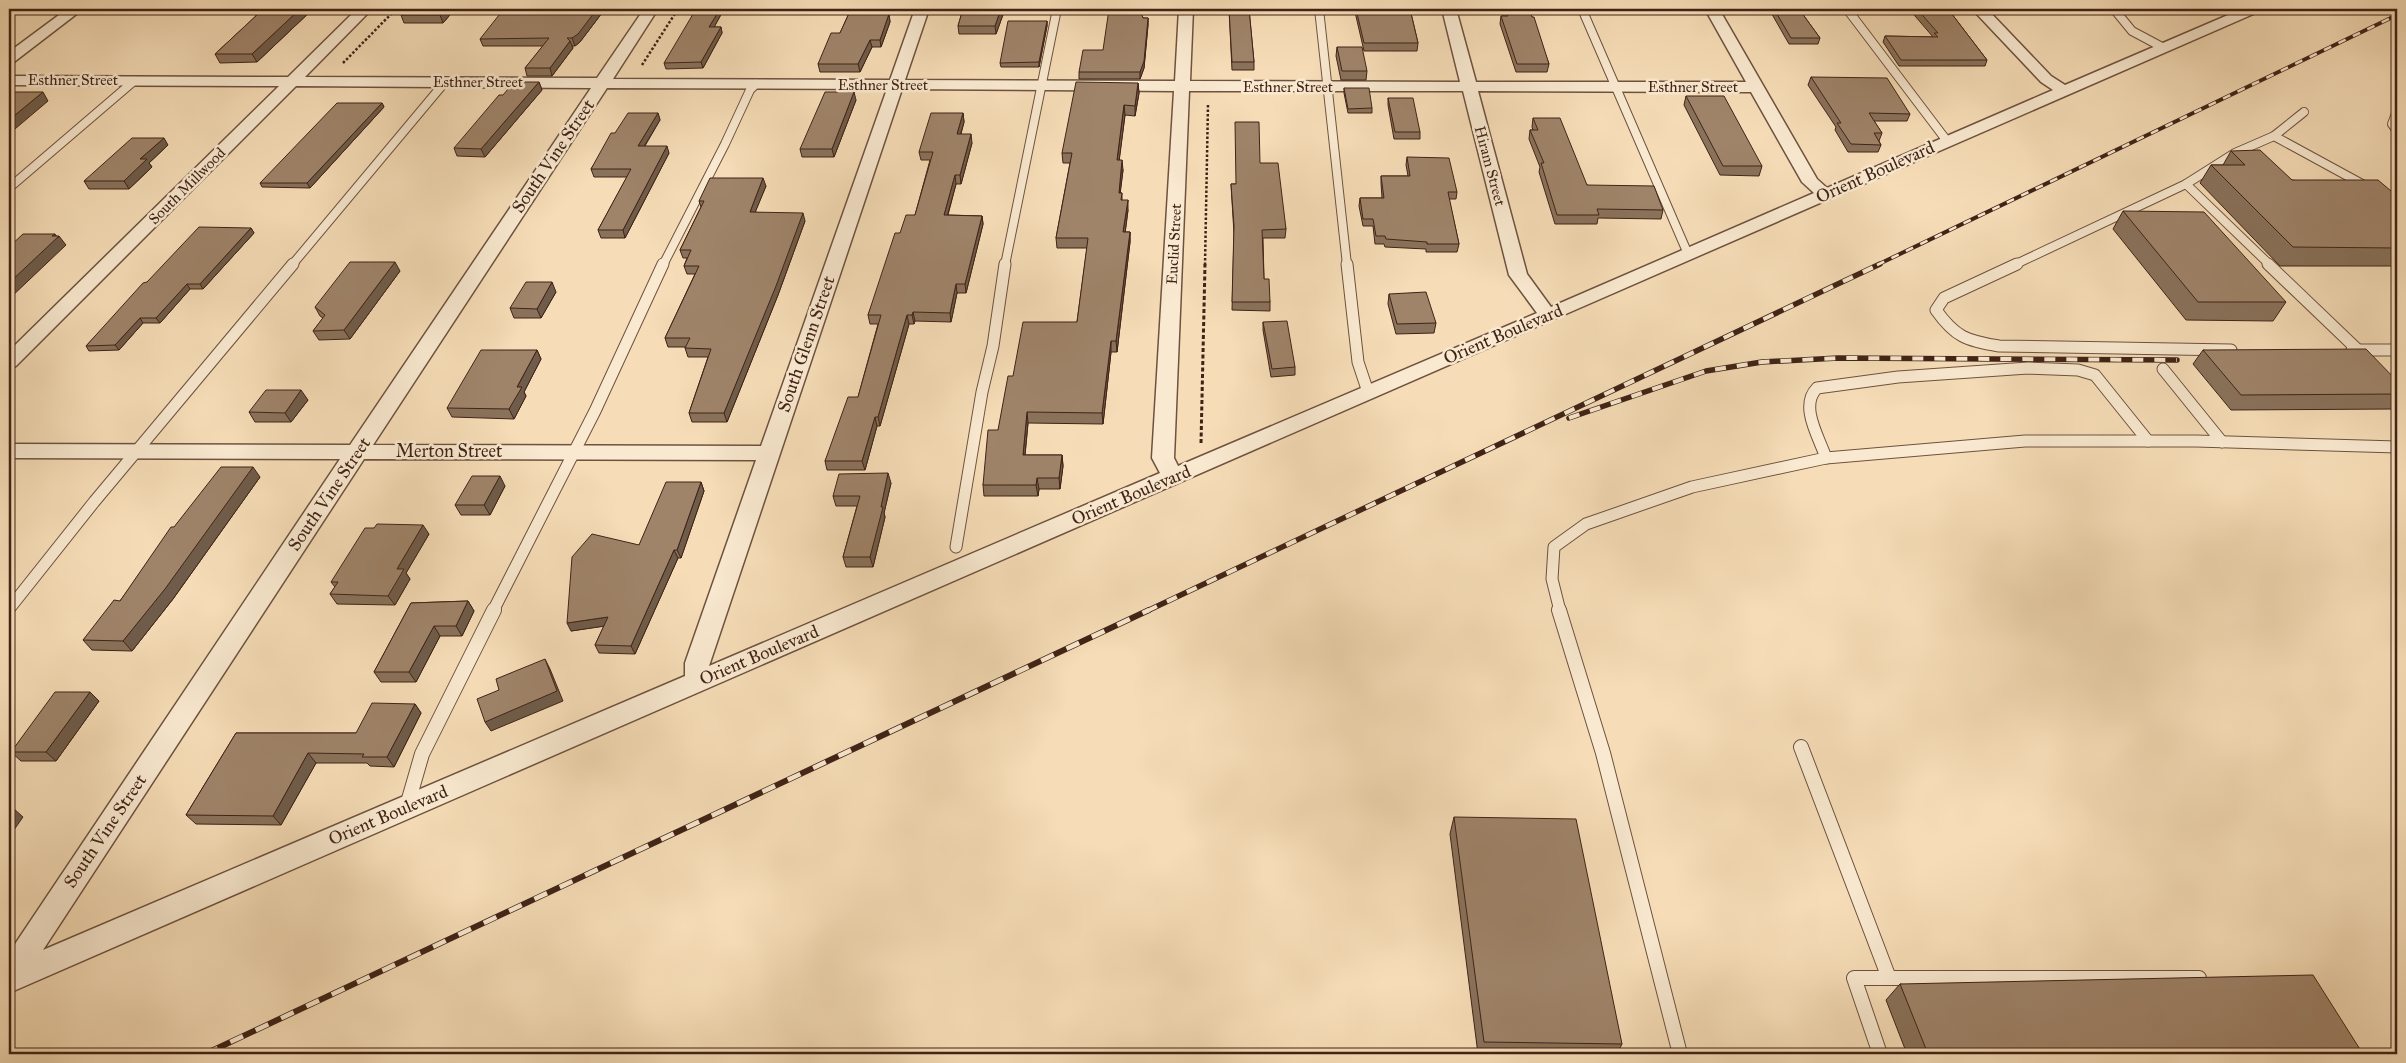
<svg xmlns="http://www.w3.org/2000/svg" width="2406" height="1063" font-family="'IM FELL Great Primer',serif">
<rect width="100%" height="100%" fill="#f6ddb7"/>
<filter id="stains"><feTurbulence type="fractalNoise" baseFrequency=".004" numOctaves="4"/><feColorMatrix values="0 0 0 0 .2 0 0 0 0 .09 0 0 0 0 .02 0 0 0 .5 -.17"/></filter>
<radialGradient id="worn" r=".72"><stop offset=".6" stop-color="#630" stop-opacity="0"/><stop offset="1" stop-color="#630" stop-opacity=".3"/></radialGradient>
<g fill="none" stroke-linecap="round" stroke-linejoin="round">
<defs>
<g id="lane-far2">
<polyline points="1319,9 1347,265"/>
<polyline points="1582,9 1688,254"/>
<polyline points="1847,9 1947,141"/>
<polyline points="2114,9 2132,31 2162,47"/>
<polyline points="2397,111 2392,124 2397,131"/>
<polyline points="2274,136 2304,112"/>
<polyline points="9,188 134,81"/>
<polyline points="292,265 445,82"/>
<polyline points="663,265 725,144 750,90 756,84"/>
<polyline points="1005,265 1057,9"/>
<polyline points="2014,265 2186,184"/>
<polyline points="2270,265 2186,184 2235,153 2274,136 2397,203"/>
</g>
<g id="lane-far1">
<polyline points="1347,264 1358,362 1368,392"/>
<path d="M2017,264l-73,34 -8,12c19,27 31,31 63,36l232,4"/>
<polyline points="2268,264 2360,352"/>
<polyline points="2352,350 2397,350"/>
<polyline points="2163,369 2222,442"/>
<path d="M1826,458c-7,-21 -27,-52 -9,-70l81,-11 130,-9 50,2 17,5 53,66"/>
<polyline points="956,547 982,392 993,346 1005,264"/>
<polyline points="9,609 94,502 293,264"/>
<polyline points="493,611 595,411 663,264"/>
<polyline points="1560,611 1552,579 1554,547 1586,524 1692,487 1826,458 2025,441 2196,441 2397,447"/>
</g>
<g id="lane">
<polyline points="1559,610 1603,753 1680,1054"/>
<polyline points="1801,747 1889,978"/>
<polyline points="407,806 422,754 494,610"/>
<polyline points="1880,1054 1854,978 2199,978"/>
</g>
<g id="street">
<polygon points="67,9 83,9 14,62 9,63 9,52"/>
<path d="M357,9h15l-67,68 292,1 47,-69h14l-45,70 277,1 25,-71h14l-24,71 270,1 4,-72h14l-3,72 270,1 -18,-73h14l20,73h270l-41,-73h14l98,170 10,9 226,-98 -12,-8 -69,-73h15l64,67 14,9 177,-76h18l-2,3 -2249,981v-40l331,-494 -331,-1v-14l341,1 241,-357 -295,-2 -280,280 -7,2v-17l270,-265 -270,-1v-9l279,1zM607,88l280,1 -126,357 -388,-1zM902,89l272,2 -22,367 8,15 -451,193zM1189,91h274l46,184 28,38 -359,153 -4,-8zM1478,91l273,1 51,90 12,11 -263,114 -24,-33zM364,459l392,1 -71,203v13l-642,274z"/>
</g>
</defs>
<!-- lane-far2 casing -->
<use href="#lane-far2" stroke="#6e523f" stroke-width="10"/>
<!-- lane-far1 casing -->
<use href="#lane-far1" stroke="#6e523f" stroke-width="13"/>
<!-- lane casing -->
<use href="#lane" stroke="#6e523f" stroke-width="16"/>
<!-- street casing -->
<use href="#street" stroke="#6e523f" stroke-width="3"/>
<!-- path-far1 -->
<g stroke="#402317" stroke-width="2.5" stroke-dasharray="2.5 2" stroke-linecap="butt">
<polyline points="343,63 396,9"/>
<polyline points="642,65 678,9"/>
<polyline points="1205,265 1208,104"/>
</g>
<!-- path -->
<polyline stroke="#402317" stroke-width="3" stroke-dasharray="4 2.5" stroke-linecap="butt" points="1201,443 1205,264"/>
<!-- lane-far2 -->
<use href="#lane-far2" stroke="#f9e9d0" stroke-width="8"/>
<!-- lane-far1 -->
<use href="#lane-far1" stroke="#f9e9d0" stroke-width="11"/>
<!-- lane -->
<use href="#lane" stroke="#f9e9d0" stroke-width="14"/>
<!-- street -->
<use href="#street" fill="#f9e9d0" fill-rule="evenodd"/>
<defs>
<polyline id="rail-far2" points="1877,265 2397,15"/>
<g id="rail-far1">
<polyline points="1569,418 1706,371 1762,362 1838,358 2177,360"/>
<polyline points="1147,611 1880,264"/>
</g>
<polyline id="rail" points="205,1054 1149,610"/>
</defs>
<!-- rail-far2 casing -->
<use href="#rail-far2" stroke="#402317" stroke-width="4"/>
<!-- rail-far1 casing -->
<use href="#rail-far1" stroke="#402317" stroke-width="5.5"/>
<!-- rail casing -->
<use href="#rail" stroke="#402317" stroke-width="6"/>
<!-- rail-far2 -->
<use href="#rail-far2" stroke="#f9e9d0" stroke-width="2.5" stroke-dasharray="8" stroke-linecap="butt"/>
<!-- rail-far1 -->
<use href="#rail-far1" stroke="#f9e9d0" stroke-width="4" stroke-dasharray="11" stroke-linecap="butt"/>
<!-- rail -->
<use href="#rail" stroke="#f9e9d0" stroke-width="4.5" stroke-dasharray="14" stroke-linecap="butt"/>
</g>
<!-- wall -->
<g fill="#89725b" stroke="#402317">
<polygon points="260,9 313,9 257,62 220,63 215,54 256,16 255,13"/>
<polygon points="455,9 443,23 404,23 401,15"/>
<polygon points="563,9 605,9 580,42 575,46 572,46 573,48 552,76 527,76 525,68 543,46 483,46 480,39 562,10"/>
<polygon points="724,9 714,27 721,27 722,33 703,68 666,69 664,63"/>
<polygon points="851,9 891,9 889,14 890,22 881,47 872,47 860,72 820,72 818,64 840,33"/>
<polygon points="963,9 1005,9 996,34 959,34 958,26"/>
<polygon points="1229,9 1249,9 1254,62 1254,70 1232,70"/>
<polygon points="1338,9 1410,9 1418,43 1417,51 1364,51 1355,12 1339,12"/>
<polygon points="1501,9 1529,9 1549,64 1547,72 1516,72 1500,24 1501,16 1504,16"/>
<polygon points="1769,9 1799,9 1820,38 1818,44 1789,44"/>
<polygon points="1909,9 1948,9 1987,60 1985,66 1899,66 1883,42 1885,36 1933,37"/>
<polygon points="1143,17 1143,18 1148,18 1148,25 1144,68 1140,79 1079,79 1079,72 1103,50"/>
<polygon points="1047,21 1047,26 1039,67 1001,67 1000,63"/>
<polygon points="1337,47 1367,71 1366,80 1341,80 1336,56"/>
<polygon points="1811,77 1910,114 1907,121 1874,121 1882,133 1879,141 1881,145 1878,152 1848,152 1835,130 1836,127 1808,85"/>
<polygon points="539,82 542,90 485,157 457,156 454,148"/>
<polygon points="1138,83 1139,93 1135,116 1125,115 1119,160 1123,170 1120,193 1122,193 1122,200 1128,210 1125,232 1130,232 1130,242 1117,352 1111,352 1103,424 1028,423 1025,455 1062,455 1063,466 1060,489 1039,489 1038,496 984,496 983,485 1013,376 1077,322 1087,248 1057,248 1056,238 1070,163 1063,163 1062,153"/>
<polygon points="1344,88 1372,108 1372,113 1348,113 1344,93"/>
<polygon points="1686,96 1762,166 1759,176 1720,175 1684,105"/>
<polygon points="1388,98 1420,132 1420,139 1394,139 1388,105"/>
<polygon points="856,100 834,157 802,157 800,149"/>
<polygon points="382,103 384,107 310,188 262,187 260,183"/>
<polygon points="658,113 660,120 645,146 669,153 625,238 601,238 598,230 627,177 594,177 591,169 615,133"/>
<polygon points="963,113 964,122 961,134 972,143 961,184 956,184 948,215 982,216 983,224 966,293 957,293 951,322 915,321 914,324 909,324 880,426 877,426 865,470 827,470 825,461 858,397 878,324 870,324 868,315 900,233 915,215 930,160 921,160 919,152"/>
<polygon points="1533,118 1587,185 1663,210 1661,219 1598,218 1597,224 1555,224 1539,172 1540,167 1529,139 1530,130 1533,130 1532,127"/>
<polygon points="168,145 149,163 152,167 129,189 89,189 84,181"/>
<polygon points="2231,151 2292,180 2397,196 2397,266 2280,266 2200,183 2211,165 2223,165"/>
<polygon points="1407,157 1457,192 1456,199 1449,199 1459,244 1457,252 1426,252 1426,249 1385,247 1384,244 1375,244 1373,226 1363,226 1359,206 1360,198 1382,198 1381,183 1381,176 1408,176 1406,165"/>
<polygon points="1260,163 1286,229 1285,238 1263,238 1264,279 1270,302 1270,311 1232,310 1234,234 1231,184 1236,184"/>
<polygon points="766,186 755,212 805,221 778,295 727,422 692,422 689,413 708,357 688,357 685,348 685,347 668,347 665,338 695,274 687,274 684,266 687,258 683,258 680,250 701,207 699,201"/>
<polygon points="2123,211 2286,302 2273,321 2186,320 2113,229"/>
<polygon points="251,228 254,233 203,289 190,289 160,323 143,323 119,350 89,351 86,346 147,282"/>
<polygon points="400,271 350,339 319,340 313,331 323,318 320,316 315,307"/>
<polygon points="556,292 541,318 514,318 510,308"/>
<polygon points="1389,294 1436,323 1434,333 1396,334 1388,304"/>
<polygon points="1263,322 1295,367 1295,375 1271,377 1263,330"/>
<polygon points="537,350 541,359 524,392 526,396 514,419 452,417 447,408"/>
<polygon points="2203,350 2397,381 2397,409 2231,410 2193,364"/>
<polygon points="308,400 291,422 255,422 249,412"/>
<polygon points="260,477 173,599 132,651 92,650 83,640 120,601 174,527"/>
<polygon points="701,482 704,491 681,558 678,558 635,654 599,653 595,645 604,626 571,631 639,545"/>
<polygon points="891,483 884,513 885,517 873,567 846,567 843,557 857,506 836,506 833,496"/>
<polygon points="505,486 490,515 461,515 455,505"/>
<polygon points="429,534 406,573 410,579 395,605 337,604 330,594 335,587 331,582"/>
<polygon points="468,601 474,611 462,636 440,636 416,682 381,682 374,672 411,603"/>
<polygon points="90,692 99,701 56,761 21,761 11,752"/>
<polygon points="415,704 421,713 394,767 370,766 367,763 316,763 281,825 196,824 186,815 236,733 356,733"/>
<polygon points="1454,817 1622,1044 1617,1054 1478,1054 1450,834"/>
<polygon points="1900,984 2363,1054 1907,1054 1886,1000"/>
</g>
<!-- shaded-wall -->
<g fill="#6f5c4a" stroke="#402317">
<polygon points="300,9 313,9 257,62 252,54"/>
<polygon points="445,9 455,9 443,23 440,15"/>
<polygon points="597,9 605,9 580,42 575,46 572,38"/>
<polygon points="720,9 724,9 711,33 709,27"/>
<polygon points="887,9 891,9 886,22 885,14"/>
<polygon points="1001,9 1005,9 996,34 995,26"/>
<polygon points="889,14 890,22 881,47 880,40"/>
<polygon points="1148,18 1148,25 1144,68 1140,79 1140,72"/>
<polygon points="1047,21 1047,26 1039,67 1039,62"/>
<polygon points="721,27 722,33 703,68 701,62"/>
<polygon points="870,40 872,47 860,72 858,64"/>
<polygon points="570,41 573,48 552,76 550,68"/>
<polygon points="539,82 542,90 485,157 481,149"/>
<polygon points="1138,83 1139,93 1135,116 1135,106"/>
<polygon points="43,92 48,101 9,134 9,120"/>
<polygon points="854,92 856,100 834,157 832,149"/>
<polygon points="382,103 384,107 310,188 307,183"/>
<polygon points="1124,105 1125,115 1118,170 1117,160"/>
<polygon points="658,113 660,120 640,153 638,146"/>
<polygon points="963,113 964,122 958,143 957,134"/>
<polygon points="971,134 972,143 961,184 960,175"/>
<polygon points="164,138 168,145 149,163 152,167 129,189 124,181 140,159"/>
<polygon points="667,146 669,153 625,238 623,230"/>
<polygon points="1122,160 1123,170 1119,203 1119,193"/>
<polygon points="955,175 956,184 945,224 944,215"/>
<polygon points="763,178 766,186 752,220 750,212"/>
<polygon points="1128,200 1128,210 1124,242 1123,232"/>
<polygon points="803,213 805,221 778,295 727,422 724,413"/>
<polygon points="982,216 983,224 966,293 965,284"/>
<polygon points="251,228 254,233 203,289 200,284"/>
<polygon points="1130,232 1130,242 1117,352 1116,341"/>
<polygon points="55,234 58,238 59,236 66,245 9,299 9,283"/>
<polygon points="395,262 400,271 350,339 344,330"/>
<polygon points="552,282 556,292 541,318 537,309"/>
<polygon points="187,284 190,289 160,323 156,318"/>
<polygon points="956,284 957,293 951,322 950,313"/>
<polygon points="913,312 915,321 914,324 912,315"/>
<polygon points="907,315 909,324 880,426 878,417"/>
<polygon points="140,318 143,323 119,350 115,345"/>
<polygon points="1111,341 1111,352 1103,424 1102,413"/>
<polygon points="537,350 541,359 524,392 526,396 514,419 509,409 517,387"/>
<polygon points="301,390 308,400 291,422 285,413"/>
<polygon points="1027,412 1028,423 1024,465 1023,455"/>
<polygon points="875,417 877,426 865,470 862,461"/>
<polygon points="1062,455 1063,466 1060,489 1059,478"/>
<polygon points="253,467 260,477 173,599 132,651 123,641"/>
<polygon points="888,473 891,483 884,513 885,517 873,567 870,557"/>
<polygon points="500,476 505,486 490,515 484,505"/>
<polygon points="1037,478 1039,489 1038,496 1036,485"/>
<polygon points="701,482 704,491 681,558 677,550"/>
<polygon points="423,525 429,534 406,573 410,579 395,605 388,596 397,569"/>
<polygon points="674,550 678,558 635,654 631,646"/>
<polygon points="468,601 474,611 462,636 456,626"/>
<polygon points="608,617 612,625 571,631 567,623"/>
<polygon points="434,626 440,636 416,682 409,672"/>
<polygon points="545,659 550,669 563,701 491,731 485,722"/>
<polygon points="90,692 99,701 56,761 46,752"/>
<polygon points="415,704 421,713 394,767 387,757"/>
<polygon points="308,753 316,763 281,825 273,816"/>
<polygon points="13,808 23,817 9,837 9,813"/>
<polygon points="9,890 9,891 10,908 9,908"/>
</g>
<!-- building -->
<g fill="#9f846a" stroke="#402317">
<polygon points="260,9 300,9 252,54 215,54 259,13 255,13"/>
<polygon points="407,9 445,9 440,15 401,15"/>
<polygon points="563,9 597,9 578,34 572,38 567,38 570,41 550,68 525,68 549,38 480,39 503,10 562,10"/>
<polygon points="696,9 720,9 709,27 721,27 701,62 664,63"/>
<polygon points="851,9 887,9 885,14 889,14 880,40 870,40 858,64 818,64 831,33 840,33"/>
<polygon points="963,9 1001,9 995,26 958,26"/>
<polygon points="1109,9 1143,9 1142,15 1143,18 1148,18 1144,61 1140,72 1079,72 1083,50 1103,50"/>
<polygon points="1229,9 1249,9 1254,62 1232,62"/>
<polygon points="1356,9 1410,9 1418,43 1364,43"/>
<polygon points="1505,9 1529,9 1532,17 1534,17 1549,64 1517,64 1501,16 1508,16"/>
<polygon points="1774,9 1799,9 1820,38 1791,38"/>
<polygon points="1917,9 1948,9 1987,60 1901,60 1885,36 1938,37 1934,33 1938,33"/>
<polygon points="1008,21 1047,21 1039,62 1000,63"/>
<polygon points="1337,47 1362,47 1367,71 1342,71"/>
<polygon points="1811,77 1887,78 1910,114 1869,113 1882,133 1874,133 1881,145 1851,144 1837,123 1841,123"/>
<polygon points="514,82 539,82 481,149 454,148 499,95 503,95"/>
<polygon points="1076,82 1138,83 1135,106 1124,105 1117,160 1122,160 1119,193 1122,193 1121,200 1128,200 1123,232 1130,232 1116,341 1111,341 1102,413 1027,412 1023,455 1062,455 1059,478 1037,478 1036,485 983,485 988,430 998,430 1008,376 1013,376 1023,322 1077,322 1088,238 1056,238 1072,153 1062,153"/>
<polygon points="1344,88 1369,88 1372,108 1348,109"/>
<polygon points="9,92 43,92 9,120"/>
<polygon points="825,92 854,92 832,149 800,149"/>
<polygon points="1686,96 1724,96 1762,166 1723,166"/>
<polygon points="1388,98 1413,98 1420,132 1395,132"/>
<polygon points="337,103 382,103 307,183 260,183"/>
<polygon points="628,113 658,113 638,146 667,146 623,230 598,230 631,169 591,169 611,133 615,133"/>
<polygon points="931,113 963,113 957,134 971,134 960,175 955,175 944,215 982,216 965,284 956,284 950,313 913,312 912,315 907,315 878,417 875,417 862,461 825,461 848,397 858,397 881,315 868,315 895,233 900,233 906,215 915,215 933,152 919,152"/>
<polygon points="1533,118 1560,118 1587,185 1654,186 1663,210 1597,209 1599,215 1557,215 1541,163 1544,163 1530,130 1538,130"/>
<polygon points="1235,122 1259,122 1260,163 1278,163 1286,229 1262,230 1264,279 1269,279 1270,302 1232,302 1234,226 1231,184 1236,184"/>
<polygon points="132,138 164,138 140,159 147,159 124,181 84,181"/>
<polygon points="2260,150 2292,180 2378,180 2397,196 2397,248 2293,247 2211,165 2245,165 2231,151"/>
<polygon points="1407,157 1449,158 1457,192 1448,192 1459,244 1427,244 1427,242 1386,239 1385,236 1376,236 1373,219 1363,219 1360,198 1384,198 1381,176 1410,176"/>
<polygon points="710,178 763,178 750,212 803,213 776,286 724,413 689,413 711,349 685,348 690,338 665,338 699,266 684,266 691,250 680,250 704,201 699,201"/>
<polygon points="2123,211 2204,212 2286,302 2198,302"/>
<polygon points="199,227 251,228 200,284 187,284 156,318 140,318 115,345 86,346 143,283 147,282"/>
<polygon points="23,234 55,234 52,236 59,236 9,283 9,247"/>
<polygon points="350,262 395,262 344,330 313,331 325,315 315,307"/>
<polygon points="526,282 552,282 537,309 510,308"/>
<polygon points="1426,292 1436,323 1397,324 1389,294"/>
<polygon points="1287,321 1295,367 1272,369 1263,322"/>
<polygon points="2366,349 2397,381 2397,394 2241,395 2203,350"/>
<polygon points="481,350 537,350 517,387 522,387 509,409 447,408"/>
<polygon points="266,390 301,390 285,413 249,412"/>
<polygon points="221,467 253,467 165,589 123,641 83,640 114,600 120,601 171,527 174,527"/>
<polygon points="888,473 881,507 883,507 870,557 843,557 860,496 833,496 839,474"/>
<polygon points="472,476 500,476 484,505 455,505"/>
<polygon points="666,482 701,482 677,550 674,550 631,646 595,645 608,617 567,623 572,557 592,534 639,545"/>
<polygon points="377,524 423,525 397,569 404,569 388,596 330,594 338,582 331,582 365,528 374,528"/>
<polygon points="468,601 456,626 434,626 409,672 374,672 411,603"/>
<polygon points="545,659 557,691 485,722 477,699 499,690 496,679"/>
<polygon points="55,692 90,692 46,752 11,752"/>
<polygon points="372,703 415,704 387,757 362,757 364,754 308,753 273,816 186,815 236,733 356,733"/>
<polygon points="9,807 13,808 9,813"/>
<polygon points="1454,817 1576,819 1622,1044 1484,1042"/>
<polygon points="2313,975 2363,1054 1928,1054 1900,984"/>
</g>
<g text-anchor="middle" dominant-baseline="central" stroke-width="5" stroke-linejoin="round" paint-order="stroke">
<!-- far-street labels -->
<g font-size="15" fill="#402317" stroke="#f9e9d0">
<text x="73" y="80">Esthner Street</text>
<text x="478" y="82">Esthner Street</text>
<text x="883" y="85">Esthner Street</text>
<text x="1288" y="87">Esthner Street</text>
<text x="1693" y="87">Esthner Street</text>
<text transform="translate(1490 166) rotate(75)">Hiram Street</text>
<text transform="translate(187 186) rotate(-45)">South Millwood</text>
<text transform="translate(1174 244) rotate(-87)">Euclid Street</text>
</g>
<!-- street labels -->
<g font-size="18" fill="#402317" stroke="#f9e9d0">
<text transform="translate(553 156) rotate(-56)">South Vine Street</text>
<text transform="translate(1875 172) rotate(-24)">Orient Boulevard</text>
<text transform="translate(1503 334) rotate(-23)">Orient Boulevard</text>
<text transform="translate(806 344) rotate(-71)">South Glenn Street</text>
<text x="449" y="451">Merton Street</text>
<text transform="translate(329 494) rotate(-56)">South Vine Street</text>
<text transform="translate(1131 495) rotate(-23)">Orient Boulevard</text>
<text transform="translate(759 655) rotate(-23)">Orient Boulevard</text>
<text transform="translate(388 815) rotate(-23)">Orient Boulevard</text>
<text transform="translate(105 831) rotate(-56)">South Vine Street</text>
</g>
</g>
<!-- margin -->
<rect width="2406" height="1063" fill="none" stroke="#f6ddb7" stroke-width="30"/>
<rect x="10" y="10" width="2386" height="1043" fill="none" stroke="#402317" stroke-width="2.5"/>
<rect x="15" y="15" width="2376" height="1033" fill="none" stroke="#402317"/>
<rect width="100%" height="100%" filter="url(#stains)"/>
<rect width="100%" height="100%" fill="url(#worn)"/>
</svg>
